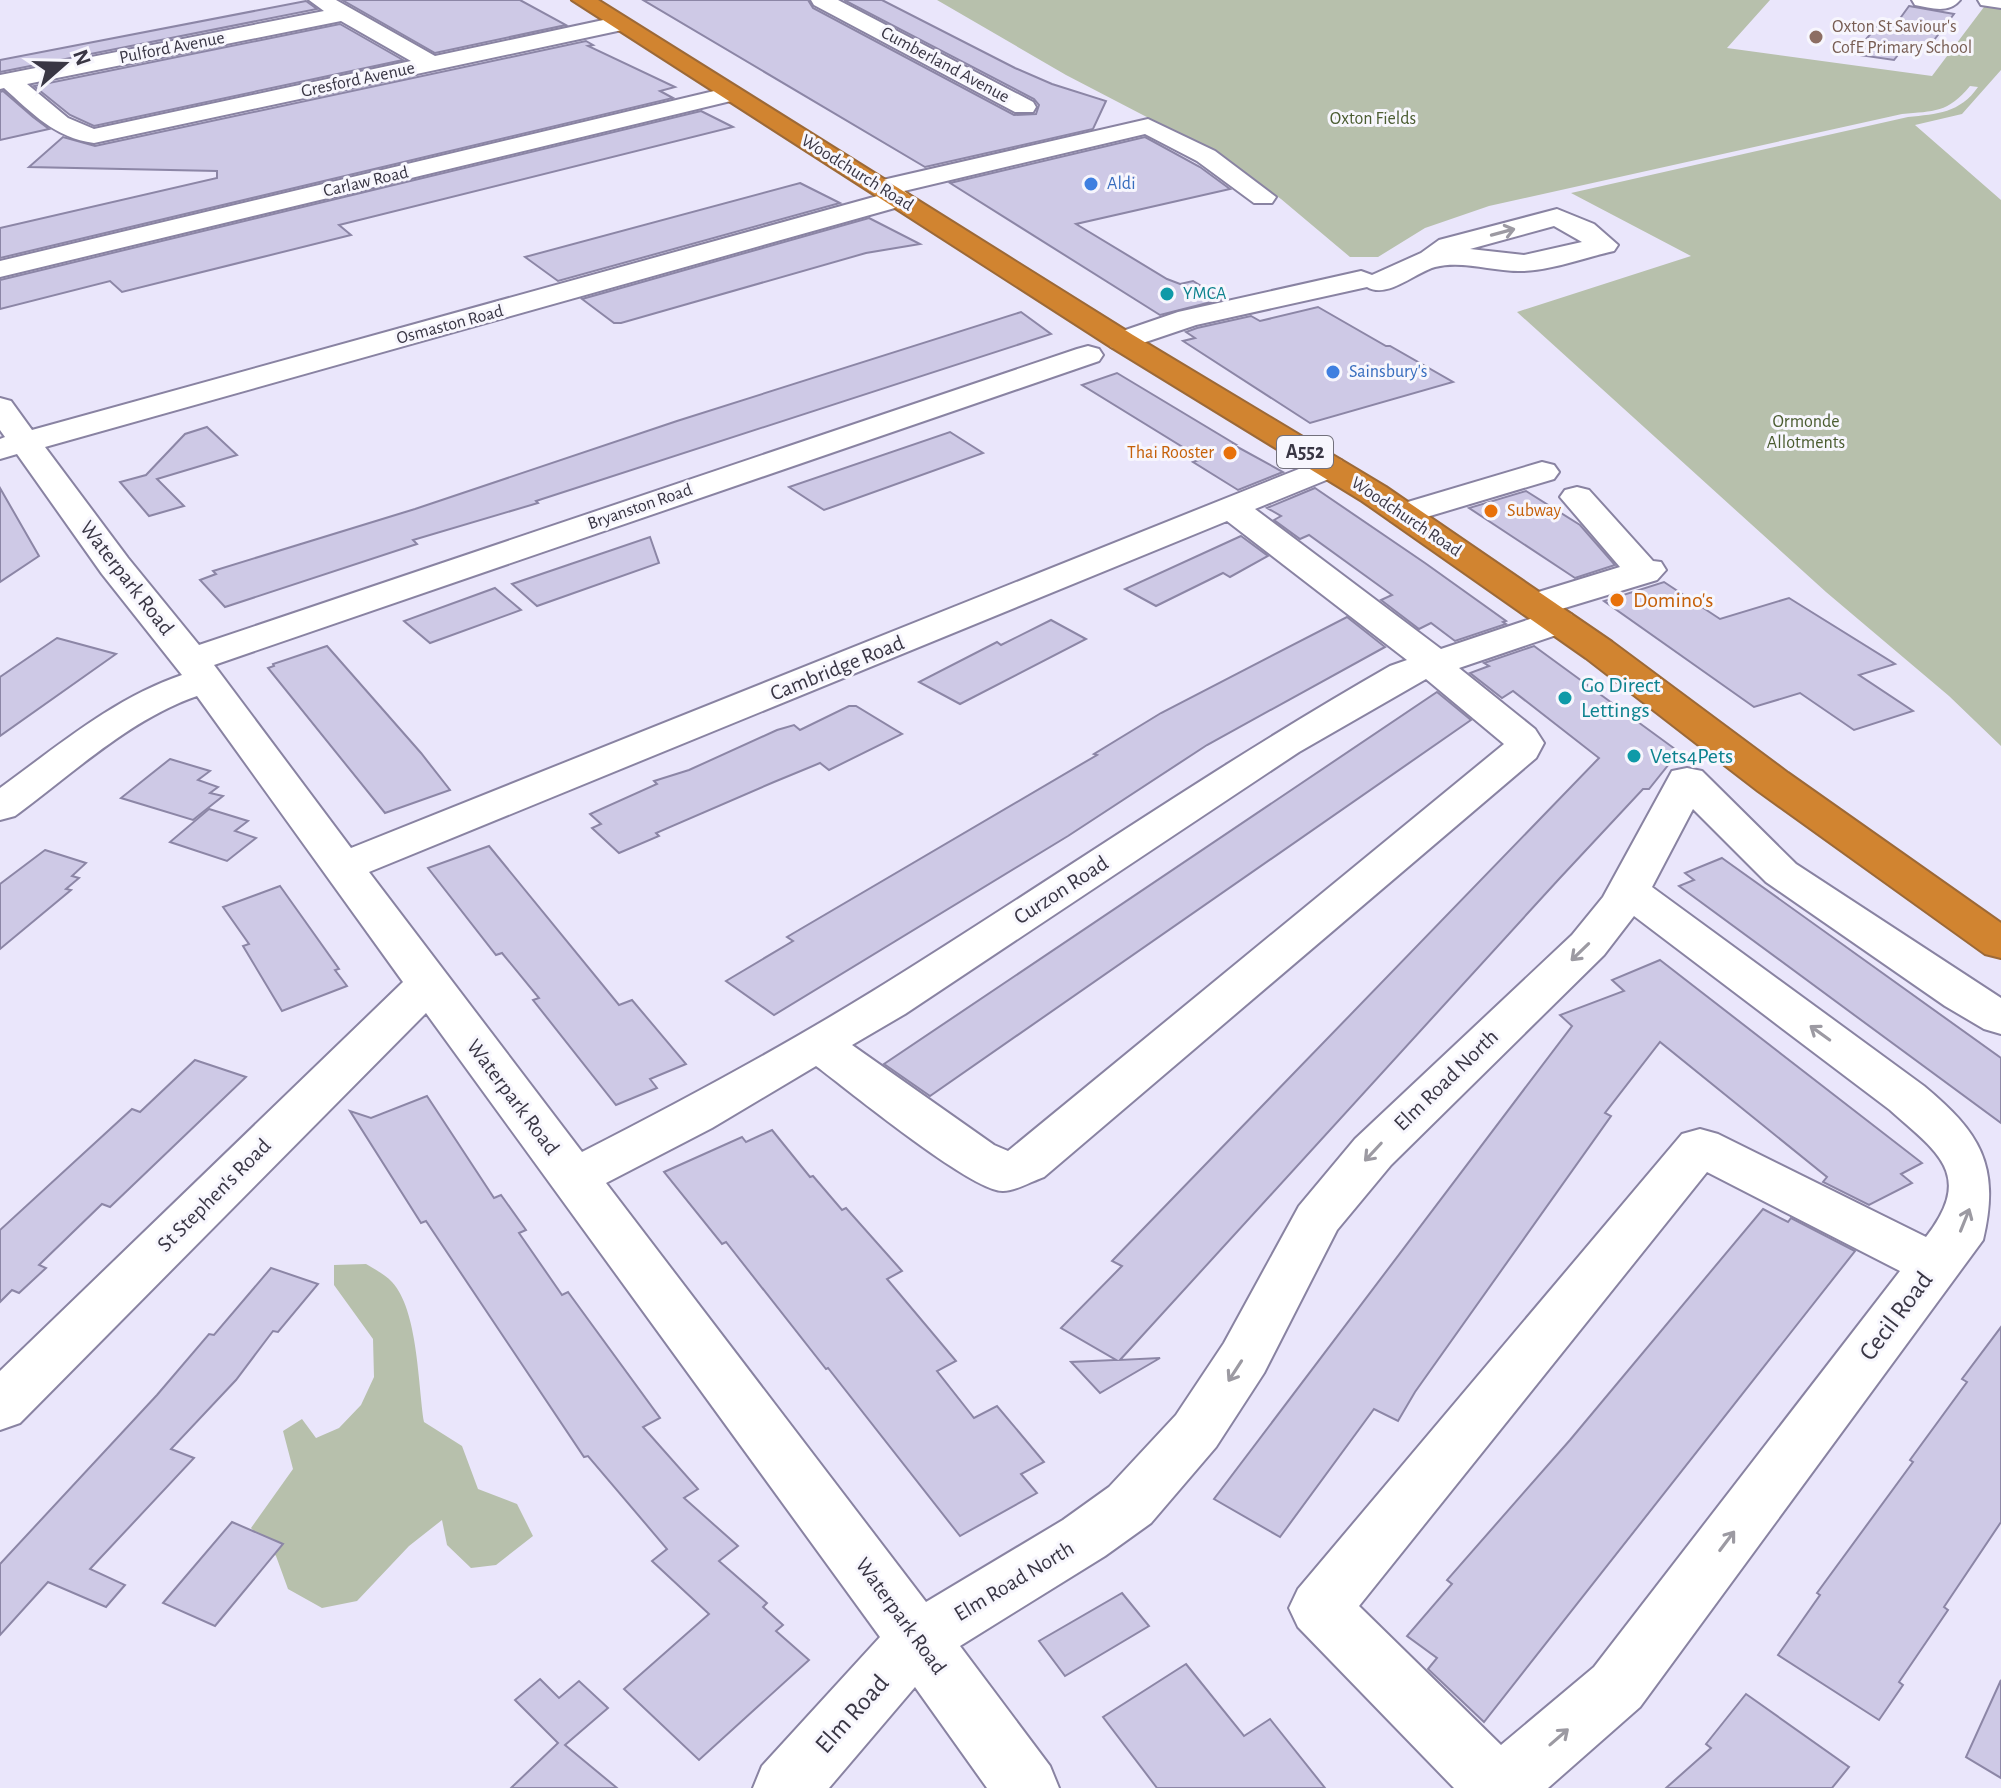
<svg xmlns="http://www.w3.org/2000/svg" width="2001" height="1788" font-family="'Alegreya Sans',sans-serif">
<rect width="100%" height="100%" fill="#eae6fb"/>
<!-- green -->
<g fill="#b7c0ac">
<path d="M937,0h833l-43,48 205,28 55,-73 14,3v64l-39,44 -47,11 86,75v546l-52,-50 -123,-104 -309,-280 174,-56 -120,-63 337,-76c29,-3 52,-4 70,-30l-8,-1c-22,27 -36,25 -68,28l-413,92 -64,22 -47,29h-28l-69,-58 -67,-47 -148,-77z"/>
<path d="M366,1264c8,5 20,11 26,18 26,28 26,102 32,140l38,24 16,43 39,15 16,32 -37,29 -25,3 -24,-23 -5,-25 -33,26 -52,55 -35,7 -34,-19 -12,-33 -25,-28 42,-59 -10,-38 19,-12 14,19 23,-10 22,-23 13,-28 -1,-38 -39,-54v-20z"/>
</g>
<!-- building -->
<g fill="#cec9e6" stroke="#8c86a6" stroke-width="2">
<polygon points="342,0 520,0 566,25 435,53"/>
<polygon points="643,0 808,0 813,8 1014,115 1036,114 1039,105 1034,99 844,0 882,0 1015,68 1052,84 1106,101 1093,129 925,167"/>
<polygon points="306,1 317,9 0,72 0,60"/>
<polygon points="1909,6 1954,14 1931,44 1923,43 1919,49 1905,46 1894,60 1853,54 1881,22 1896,24"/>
<polygon points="340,24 403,60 94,126 70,115 34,86"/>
<polygon points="586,41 593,45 588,46 675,87 660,91 673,98 0,258 0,228 217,178 217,171 29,167 63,137 95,146"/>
<polygon points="3,91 33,117 49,129 0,140 0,92"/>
<polygon points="701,111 733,127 339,225 351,235 122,292 110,281 0,309 0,280"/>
<polygon points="1145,137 1200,167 1230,189 1076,224 1167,279 1180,284 1193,281 1223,299 1160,315 950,183"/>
<polygon points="800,183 840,203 558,281 525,257"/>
<polygon points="869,218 920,244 866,253 621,323 614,323 582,299"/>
<polygon points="1318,307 1386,346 1390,346 1453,382 1310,423 1183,341 1195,338 1186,332 1197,328 1251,316 1260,321"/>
<polygon points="1021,312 1051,334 536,501 538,503 413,540 417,544 225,607 200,580 216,574 213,571 415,509 677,421"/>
<polygon points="1117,373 1235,444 1232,444 1283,472 1238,490 1193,462 1202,459 1082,385"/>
<polygon points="207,427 237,455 157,479 184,506 149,516 120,482 146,475 185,434"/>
<polygon points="950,432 983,453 824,510 789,487"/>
<polygon points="0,488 39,556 0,582"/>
<polygon points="1315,488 1425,563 1506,621 1503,622 1506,624 1455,641 1431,623 1419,629 1381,600 1392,595 1309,535 1300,539 1274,520 1281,516 1267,508"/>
<polygon points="1526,491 1580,525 1615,565 1575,578 1469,508"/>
<polygon points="1241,536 1268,556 1230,577 1223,573 1156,606 1125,589"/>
<polygon points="650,537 659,563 537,606 512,584"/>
<polygon points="1664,582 1720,619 1789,598 1895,664 1859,675 1913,711 1854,730 1800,693 1754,707 1604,601"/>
<polygon points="495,588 521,610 430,643 404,621"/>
<polygon points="1347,617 1385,647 1207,745 1068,836 774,1015 726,981 793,941 787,937 1097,755 1094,754 1161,713"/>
<polygon points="1051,620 1086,639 960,704 919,682 997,642 1001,645"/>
<polygon points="57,638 116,654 0,736 0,677"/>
<polygon points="327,646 421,753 450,790 385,813 268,668 274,666 273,664"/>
<polygon points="1534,646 1675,749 1669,764 1649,789 1643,789 1559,879 1120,1360 1160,1358 1100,1393 1071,1362 1116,1360 1061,1328 1122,1266 1112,1261 1599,758 1513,691 1502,698 1470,673 1489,666 1484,663"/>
<polygon points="1437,692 1471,720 930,1096 884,1064"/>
<polygon points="849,706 856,706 902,734 829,770 820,763 774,782 656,833 659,836 619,853 592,828 601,824 590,814 657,784 654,781 689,770 777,730 794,725 800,730"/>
<polygon points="170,759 210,771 198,780 218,787 210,793 223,796 193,820 121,798"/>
<polygon points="209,809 248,821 235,831 256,838 227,861 170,842"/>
<polygon points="489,846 619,1005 632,1000 686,1064 650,1079 657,1088 616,1105 533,1000 539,998 502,953 496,955 428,868"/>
<polygon points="45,850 86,863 72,876 79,878 66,889 71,890 0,949 0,884"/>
<polygon points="1722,858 2001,1058 2001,1123 1679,886 1694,880 1685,873"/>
<polygon points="280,886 339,969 335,970 347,986 282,1011 243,946 249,944 223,907"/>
<polygon points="1660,960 1922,1163 1901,1174 1912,1183 1869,1205 1823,1182 1827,1177 1660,1042 1605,1113 1611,1116 1415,1392 1398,1421 1374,1409 1280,1537 1214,1499 1572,1026 1560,1015 1624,991 1612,980"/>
<polygon points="195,1060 246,1077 110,1207 102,1204 39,1265 46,1268 19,1293 12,1290 0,1302 0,1230 132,1109 140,1112"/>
<polygon points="427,1096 494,1198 501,1195 526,1230 519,1233 562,1295 568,1292 660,1418 643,1427 698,1489 684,1498 738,1546 719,1561 767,1603 763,1607 783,1625 776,1631 809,1660 699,1760 624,1689 709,1614 652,1561 667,1549 588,1456 584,1457 426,1221 421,1223 350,1111 371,1118"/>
<polygon points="772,1130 810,1177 813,1176 842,1210 846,1208 902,1271 887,1279 956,1361 937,1371 974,1418 997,1406 1044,1462 1021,1474 1037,1493 960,1536 828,1368 826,1369 726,1242 722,1244 664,1172 742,1137 746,1142"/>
<polygon points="1763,1209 1788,1222 1791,1218 1855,1251 1484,1722 1428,1669 1437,1658 1407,1636 1452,1584 1447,1580 1570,1440"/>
<polygon points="271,1268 318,1284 278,1332 273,1331 236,1380 171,1449 194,1458 90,1569 125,1585 106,1607 48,1582 0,1635 0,1564 157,1395 209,1334 214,1335"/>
<polygon points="2001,1327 2001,1522 1944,1607 1948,1610 1899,1682 1903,1685 1879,1720 1778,1655 1820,1595 1817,1593 1913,1462 1910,1460 1967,1382 1962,1379"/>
<polygon points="232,1522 283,1544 215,1626 163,1603"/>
<polygon points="1122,1593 1149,1626 1065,1676 1039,1641"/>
<polygon points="1186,1664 1244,1736 1270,1719 1325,1788 1157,1788 1103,1717"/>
<polygon points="540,1679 559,1698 579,1681 608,1708 565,1745 617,1788 511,1788 558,1743 515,1700"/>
<polygon points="2001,1680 2001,1778 1966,1757"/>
<polygon points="1746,1694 1849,1767 1832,1788 1666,1788 1711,1748 1706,1744"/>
</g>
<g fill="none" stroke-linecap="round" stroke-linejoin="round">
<defs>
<g id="minor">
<path d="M309,0h27l99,56 187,-40 11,7 -11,7 -528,113c-39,-5 -62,-30 -90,-55l-4,1v-14l324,-64zM341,21l70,40 -317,68 -26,-11 -41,-34z"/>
<polygon points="811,0 838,0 1033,102 1036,107 1033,112 1015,112 814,5"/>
<path d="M1912,0h48c-11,14 -29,8 -45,5z"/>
<polygon points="1978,0 2001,0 2001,8 1981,5"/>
<polygon points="731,87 739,89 743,94 739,99 0,277 0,261"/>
<path d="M1148,119l67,32 61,46 -4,6h-18l-57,-42 -52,-27 -241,57 9,7 -4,6 -864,243 83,111 71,87 878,-296 11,-3 11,3 4,6 -4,6 -885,304 137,183 978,-391 12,3 5,7 -5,7 -86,35 186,140 104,-35 13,-3 13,3 6,8 -6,8 -112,38 76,61 9,14 -8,15 -492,419c-12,4 -28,14 -41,14 -31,1 -156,-102 -187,-125l-104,62 -106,55 320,419 137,-82 46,-33 67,-72 48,-72 75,-137 56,-67 217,-204 31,-38 69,-126 15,-3 15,3 94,93 205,134v36l-17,-5 -39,-23 -179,-124 -73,-73 -41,78 272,199c55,46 77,78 59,154l-343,467 -92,81h-94l-156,-161 -9,-19 9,-19 384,-455 18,-5 18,5 208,103c49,-63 11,-85 -36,-127l-256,-194 -30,39 -213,210 -54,65 -73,143 -48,74 -65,76 -46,33 -145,90 90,120 9,22h-72l-72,-101 -86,101h-76l9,-22 118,-129 -454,-624 -406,410 -20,7v-59l403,-389 -206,-286c-67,23 -125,78 -182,120l-15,4v-32c58,-42 114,-90 182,-113l-80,-101 -85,-120 -17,5v-20l5,-2 -5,-7v-32l11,3 21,29 849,-235 -7,-1 -4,-6 4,-6zM1227,521l180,139 -17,6c-177,101 -344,218 -517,325 -94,58 -193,111 -291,161l-213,-280zM1426,679l78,65 -496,407 -14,-6 -142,-100 53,-31 394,-262zM1707,1172l193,99 -306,396 -93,78 -142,-139z"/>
<path d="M1557,209l37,15 24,21 -4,6c-27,6 -65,20 -92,20 -28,1 -58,-11 -87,-4 -21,6 -47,32 -68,20l-171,38 -74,25 -11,-3 -4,-6 4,-6 67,-23 183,-41 11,4 49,-22 18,-13zM1554,226l28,16 -58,13 -54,-6z"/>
<polygon points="1542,462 1554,465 1559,472 1554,479 1403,524 1391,521 1386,514 1391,507"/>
<polygon points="1577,487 1589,490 1653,561 1661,562 1666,570 1657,580 1548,613 1535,616 1522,613 1517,605 1522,597 1620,567 1560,497 1565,490"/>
</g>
<polygon id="highway" points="572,0 598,0 1133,335 1386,487 1612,642 1788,773 2001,923 2001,958 1985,954 1758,791 1586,658 1362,501 1111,347"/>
</defs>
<!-- minor casing -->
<use href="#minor" stroke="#8983a2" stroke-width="4"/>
<!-- highway casing -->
<use href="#highway" stroke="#9c6937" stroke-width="4"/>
<!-- minor -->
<use href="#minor" fill="#fff" fill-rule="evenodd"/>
<!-- highway -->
<use href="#highway" fill="#d18430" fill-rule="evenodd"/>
</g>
<!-- one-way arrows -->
<defs><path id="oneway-shaft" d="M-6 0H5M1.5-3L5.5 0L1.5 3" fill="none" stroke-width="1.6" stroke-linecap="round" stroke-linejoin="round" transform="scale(2)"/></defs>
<g stroke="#9c9aa2">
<use href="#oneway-shaft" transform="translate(1503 232) rotate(-15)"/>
<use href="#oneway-shaft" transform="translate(1580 952) rotate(136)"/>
<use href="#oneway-shaft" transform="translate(1820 1033) rotate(-144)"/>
<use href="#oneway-shaft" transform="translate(1373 1152) rotate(133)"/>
<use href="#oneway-shaft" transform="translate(1965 1220) rotate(-68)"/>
<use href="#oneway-shaft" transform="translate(1235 1371) rotate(123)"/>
<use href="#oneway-shaft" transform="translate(1727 1541) rotate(-53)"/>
<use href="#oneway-shaft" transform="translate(1559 1737) rotate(-41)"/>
</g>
<!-- markers -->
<circle fill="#8d6e63" stroke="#f7f6fd" stroke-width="3" cx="1816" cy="37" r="8"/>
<g fill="#3f7fe0" stroke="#f7f6fd" stroke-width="3">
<circle cx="1091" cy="184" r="8"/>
<circle cx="1333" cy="372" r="8"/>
</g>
<g fill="#0f9aa8" stroke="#f7f6fd" stroke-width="3">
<circle cx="1167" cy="294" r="8"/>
<circle cx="1565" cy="698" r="8"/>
<circle cx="1634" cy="756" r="8"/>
</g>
<g fill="#e8710a" stroke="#f7f6fd" stroke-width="3">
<circle cx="1230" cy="453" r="8"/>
<circle cx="1491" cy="511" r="8"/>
<circle cx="1617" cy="600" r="8"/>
</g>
<g text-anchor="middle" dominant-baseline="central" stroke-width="6" stroke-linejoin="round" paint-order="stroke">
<!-- far-education labels -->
<g font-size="18" fill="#785e54" stroke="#f7f6fd" text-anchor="start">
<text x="1832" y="27">Oxton St Saviour's<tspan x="1832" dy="21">CofE Primary School</tspan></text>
</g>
<!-- far-street labels -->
<g font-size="18" fill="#393644" stroke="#f7f6fd">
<text transform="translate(172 48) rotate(-11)">Pulford Avenue</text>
<text transform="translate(945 65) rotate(28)">Cumberland Avenue</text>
<text transform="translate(358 80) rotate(-12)">Gresford Avenue</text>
<text transform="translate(857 173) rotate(32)">Woodchurch Road</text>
<text transform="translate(366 182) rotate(-13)">Carlaw Road</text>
<text transform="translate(450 325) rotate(-15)">Osmaston Road</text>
<text transform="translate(640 507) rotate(-19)">Bryanston Road</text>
<text transform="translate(1406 517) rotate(34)">Woodchurch Road</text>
</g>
<!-- far-park labels -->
<g font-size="18" fill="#4a5c30" stroke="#f7f6fd">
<text x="1373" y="119">Oxton Fields</text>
<text x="1806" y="422">Ormonde<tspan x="1806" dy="21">Allotments</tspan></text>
</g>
<!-- far-shop labels -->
<g font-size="18" fill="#366cbe" stroke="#f7f6fd" text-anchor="start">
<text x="1107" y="184">Aldi</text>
<text x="1349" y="372">Sainsbury's</text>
</g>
<!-- far-culture labels -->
<g font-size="18" fill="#0d838f" stroke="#f7f6fd" text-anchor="start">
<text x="1183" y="294">YMCA</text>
</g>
<!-- far-food labels -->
<g font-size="18" fill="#c56008" stroke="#f7f6fd" text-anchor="end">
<text x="1214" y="453">Thai Rooster</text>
<text x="1507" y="511" text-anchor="start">Subway</text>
</g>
<!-- shield labels -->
<rect fill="#f7f6fd" stroke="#72707c" stroke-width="2" x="1277" y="436" width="56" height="32" rx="6"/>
<g font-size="20" font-weight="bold" fill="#393644">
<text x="1305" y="452">A552</text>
</g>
<!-- street labels -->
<g font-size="22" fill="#393644" stroke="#f7f6fd">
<text transform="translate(127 578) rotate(52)">Waterpark Road</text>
<text transform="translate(837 668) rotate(-22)">Cambridge Road</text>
<text transform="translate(1061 890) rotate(-33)">Curzon Road</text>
<text transform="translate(1446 1080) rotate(-44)">Elm Road North</text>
<text transform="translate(513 1097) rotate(53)">Waterpark Road</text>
<text transform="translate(214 1195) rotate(-45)">St Stephen's Road</text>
<text transform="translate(1014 1581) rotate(-31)">Elm Road North</text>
<text transform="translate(901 1616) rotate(54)">Waterpark Road</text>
</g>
<!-- food labels -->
<g font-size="22" fill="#c56008" stroke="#f7f6fd" text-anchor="start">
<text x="1633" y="600">Domino's</text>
</g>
<!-- culture labels -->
<g font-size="22" fill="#0d838f" stroke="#f7f6fd" text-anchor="start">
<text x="1581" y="685">Go Direct<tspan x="1581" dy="25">Lettings</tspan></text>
<text x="1650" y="756">Vets4Pets</text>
</g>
<!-- near-street labels -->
<g font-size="26" fill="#393644" stroke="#f7f6fd">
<text transform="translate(1896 1316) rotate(-53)">Cecil Road</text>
<text transform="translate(852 1714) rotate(-48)">Elm Road</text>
</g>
</g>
<!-- north arrow -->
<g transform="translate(64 64) rotate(70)" stroke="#f7f6fd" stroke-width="6" paint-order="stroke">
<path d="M0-6L14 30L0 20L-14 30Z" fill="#393644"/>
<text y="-12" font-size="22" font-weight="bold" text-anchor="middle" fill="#393644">N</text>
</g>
</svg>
